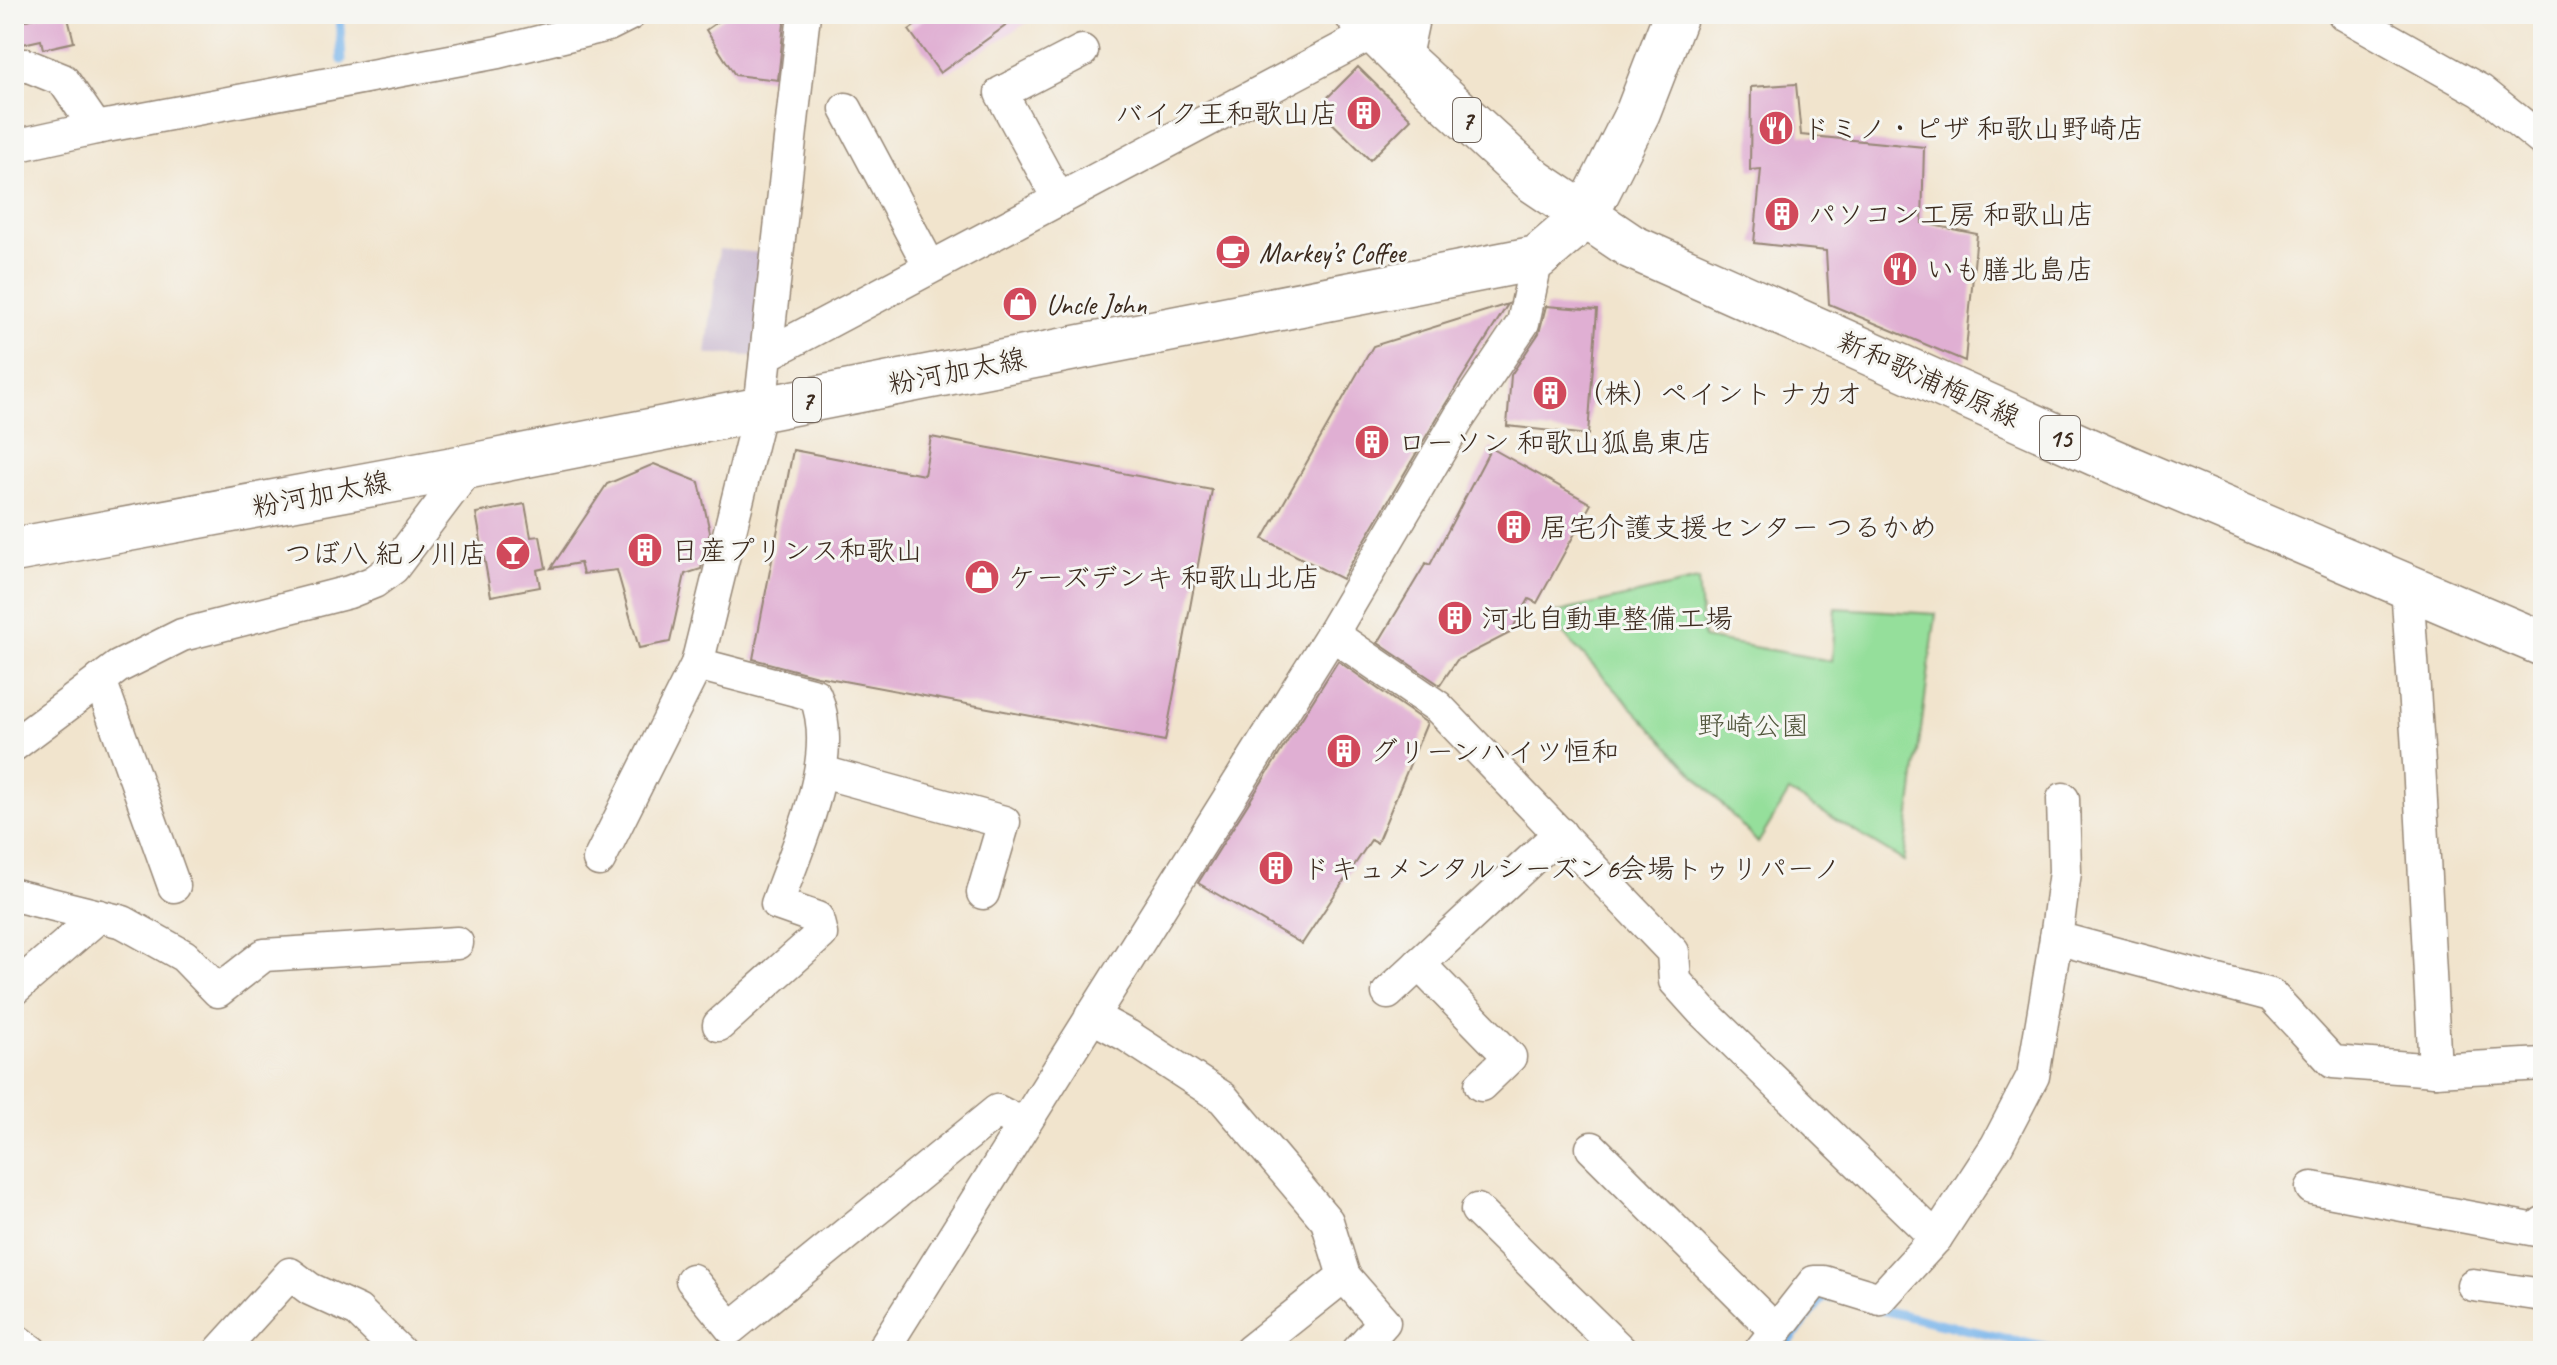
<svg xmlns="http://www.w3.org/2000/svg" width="2557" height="1365" font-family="Caveat,'Klee One',sans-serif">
<rect width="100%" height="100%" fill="#f6f6f2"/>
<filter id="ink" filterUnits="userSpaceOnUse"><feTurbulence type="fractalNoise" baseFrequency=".0125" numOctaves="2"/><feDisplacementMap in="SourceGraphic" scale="16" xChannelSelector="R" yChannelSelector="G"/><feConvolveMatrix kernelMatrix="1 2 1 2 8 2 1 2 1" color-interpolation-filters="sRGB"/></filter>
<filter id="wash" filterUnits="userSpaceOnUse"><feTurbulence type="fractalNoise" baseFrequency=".006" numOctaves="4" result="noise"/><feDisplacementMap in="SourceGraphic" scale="32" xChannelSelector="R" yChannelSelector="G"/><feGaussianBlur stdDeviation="1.8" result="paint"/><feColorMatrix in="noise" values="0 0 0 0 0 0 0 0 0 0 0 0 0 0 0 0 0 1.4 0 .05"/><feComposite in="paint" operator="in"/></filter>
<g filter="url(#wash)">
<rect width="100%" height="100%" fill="#f1e4cd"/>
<!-- built -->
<polygon fill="#efd0e5" points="903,14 1041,14 947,73"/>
<!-- industrial -->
<polygon fill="#cdbed2" points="719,249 764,253 754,356 706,354"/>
<!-- green -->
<polygon fill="#95df9b" stroke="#68845c" stroke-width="2" points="1698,580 1703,638 1832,661 1836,608 1936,614 1904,861 1789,792 1758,843 1546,615"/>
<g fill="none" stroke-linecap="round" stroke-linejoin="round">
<!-- stream -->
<g stroke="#79b5eb" stroke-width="9">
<polyline points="339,14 342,60"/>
<polyline points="1877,1309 2061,1351"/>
<polyline points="1782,1351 1824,1296 1831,1298"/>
</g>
</g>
<g id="blocks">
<!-- building -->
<g fill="#e0afd3">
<polygon points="50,14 67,14 74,42 43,49 41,40 14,46 14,23"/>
<polygon points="729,14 785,14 778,80 735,75 706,30"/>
<polygon points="931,14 1022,14 940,73 909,30"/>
<polygon points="1358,67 1411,119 1370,160 1317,108"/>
<polygon points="1796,84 1801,135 1924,147 1922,223 1977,234 1965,361 1829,304 1826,251 1754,243 1761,169 1750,170 1751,87"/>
<polygon points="1508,304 1443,408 1342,579 1263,539 1373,346"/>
<polygon points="1546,306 1597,310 1588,435 1507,426 1511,375 1539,333"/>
<polygon points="931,437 1212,490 1165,741 817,676 753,659 793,450 924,475"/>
<polygon points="1491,448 1591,504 1537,603 1529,599 1510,633 1457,660 1440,685 1378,643 1426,563 1430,565"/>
<polygon points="654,464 699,482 710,532 701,569 685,574 670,642 639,648 617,570 583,574 580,563 551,568 607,484"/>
<polygon points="525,504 531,537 540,536 546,568 537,570 540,587 491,596 476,513"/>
<polygon points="1338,661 1427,723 1377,843 1371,840 1302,944 1198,883"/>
</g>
</g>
</g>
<g filter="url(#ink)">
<use href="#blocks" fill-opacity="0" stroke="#968776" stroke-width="2"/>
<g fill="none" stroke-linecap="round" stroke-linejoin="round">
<defs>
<g id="minor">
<polyline points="2344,14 2481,91 2543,141"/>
<polyline points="1404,61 1414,14"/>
<polyline points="14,66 26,65 63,80 96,128"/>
<polyline points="846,109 930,267"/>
<polyline points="14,146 96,128 498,52 608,25 630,14"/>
<polyline points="1058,198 1001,93 1082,51"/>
<polyline points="766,355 804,14"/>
<polyline points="2407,586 2419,763 2435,1070 2543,1064"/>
<polyline points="1332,634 1438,707 1673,952 1675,981 1702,1011 1936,1238 1997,1145 2033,1076 2056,938"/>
<path d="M697,664l118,31c26,62 -17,148 -38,209l40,14 4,16 -102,91"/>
<polyline points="100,680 174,886"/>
<polyline points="14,745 118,667 182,635 349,592 374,582 393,568 470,466"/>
<polyline points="822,772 1004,822 983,893"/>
<polyline points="2063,799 2065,872 2056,938 2271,995 2333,1062 2435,1070"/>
<polyline points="599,860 697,664 760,409 766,355 1374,32"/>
<polyline points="14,895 123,922 184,956 218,991 264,955 457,943"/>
<polyline points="1419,964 1510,1057 1481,1085"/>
<polyline points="14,989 99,916"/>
<polyline points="1388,993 1560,833"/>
<polyline points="1091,1016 1128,1036 1223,1098 1327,1221 1344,1276 1250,1351"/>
<polyline points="1592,1148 1775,1330"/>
<polyline points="2312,1188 2536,1230 2543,1223"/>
<polyline points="1477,1210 1621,1351"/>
<polyline points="1344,1276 1384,1322 1358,1351"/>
<polyline points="692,1280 731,1328 997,1111 1023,1124"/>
<polyline points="2473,1285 2543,1295"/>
<polyline points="14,1339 31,1351"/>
<polyline points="220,1351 290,1274 310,1289 358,1311 399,1351"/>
<polyline points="882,1351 1332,634 1459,418 1523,323 1537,258"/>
<polyline points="1760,1351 1814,1282 1824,1282 1880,1299 1936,1238"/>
</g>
<polyline id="secondary" points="1585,217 1638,112 1676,14"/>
<g id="primary">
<polyline points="1357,14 1404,61 1534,181 1632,247 2110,460 2543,644"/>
<polyline points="14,550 470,466 1537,258 1585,217"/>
</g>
</defs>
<!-- minor casing -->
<use href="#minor" stroke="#968776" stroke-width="35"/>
<!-- secondary casing -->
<use href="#secondary" stroke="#968776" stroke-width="47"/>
<!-- primary casing -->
<use href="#primary" stroke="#968776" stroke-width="47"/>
<!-- minor -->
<use href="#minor" stroke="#fff" stroke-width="32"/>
<!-- secondary -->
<use href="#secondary" stroke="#fff" stroke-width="44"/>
<!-- primary -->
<use href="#primary" stroke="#fff" stroke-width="44"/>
</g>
</g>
<!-- icons -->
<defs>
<symbol id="building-disc" viewBox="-11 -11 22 22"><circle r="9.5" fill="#d1495b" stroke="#f6f6f2"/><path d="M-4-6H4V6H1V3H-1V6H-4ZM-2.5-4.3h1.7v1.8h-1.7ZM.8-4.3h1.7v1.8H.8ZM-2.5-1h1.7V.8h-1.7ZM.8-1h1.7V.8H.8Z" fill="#fff"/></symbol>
<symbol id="restaurant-disc" viewBox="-11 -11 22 22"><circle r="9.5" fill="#d1495b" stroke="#f6f6f2"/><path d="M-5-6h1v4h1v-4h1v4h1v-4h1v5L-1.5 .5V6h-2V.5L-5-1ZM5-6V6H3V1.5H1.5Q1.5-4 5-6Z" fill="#fff"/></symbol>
<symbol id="cafe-disc" viewBox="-11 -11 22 22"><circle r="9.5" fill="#d1495b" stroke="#f6f6f2"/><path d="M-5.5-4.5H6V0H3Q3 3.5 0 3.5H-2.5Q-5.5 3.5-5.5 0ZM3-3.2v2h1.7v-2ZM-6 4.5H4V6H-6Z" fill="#fff"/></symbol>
<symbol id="shop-disc" viewBox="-11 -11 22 22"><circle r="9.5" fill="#d1495b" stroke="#f6f6f2"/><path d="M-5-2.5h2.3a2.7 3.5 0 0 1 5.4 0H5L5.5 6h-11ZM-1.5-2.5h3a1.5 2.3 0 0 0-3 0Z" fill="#fff"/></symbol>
<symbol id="bar-disc" viewBox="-11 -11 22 22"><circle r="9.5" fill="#d1495b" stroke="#f6f6f2"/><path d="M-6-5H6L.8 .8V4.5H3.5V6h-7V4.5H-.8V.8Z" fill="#fff"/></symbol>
</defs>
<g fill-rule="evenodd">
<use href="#building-disc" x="1344" y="93" width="40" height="40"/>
<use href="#restaurant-disc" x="1756" y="108" width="40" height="40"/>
<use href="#building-disc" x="1762" y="194" width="40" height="40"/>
<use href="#cafe-disc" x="1213" y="232" width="40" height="40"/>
<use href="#restaurant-disc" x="1880" y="249" width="40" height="40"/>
<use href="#shop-disc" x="1000" y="284" width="40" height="40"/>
<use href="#building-disc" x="1530" y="373" width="40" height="40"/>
<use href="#building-disc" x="1352" y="422" width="40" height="40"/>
<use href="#building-disc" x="1494" y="507" width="40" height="40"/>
<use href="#building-disc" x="625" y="530" width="40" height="40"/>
<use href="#bar-disc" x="493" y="533" width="40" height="40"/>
<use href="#shop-disc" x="962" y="557" width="40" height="40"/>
<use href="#building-disc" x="1435" y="598" width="40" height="40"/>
<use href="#building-disc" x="1324" y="731" width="40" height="40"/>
<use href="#building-disc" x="1256" y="848" width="40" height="40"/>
</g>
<g text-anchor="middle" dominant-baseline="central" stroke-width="6" stroke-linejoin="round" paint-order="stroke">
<!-- shield labels -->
<g fill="#f6f6f2" stroke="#73675e" stroke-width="2">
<rect x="1453" y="98" width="28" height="44" rx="6"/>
<rect x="793" y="378" width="28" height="44" rx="6"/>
<rect x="2040" y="416" width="40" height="44" rx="6"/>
</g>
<g font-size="26" font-weight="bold" fill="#3b2a1e">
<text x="1467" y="120">7</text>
<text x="807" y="400">7</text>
<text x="2060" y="438">15</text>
</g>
<!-- poi labels -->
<g font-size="28" fill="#3b2a1e" stroke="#f6f6f2" text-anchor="start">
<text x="1338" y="113" text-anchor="end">バイク王和歌山店</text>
<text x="1802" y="128">ドミノ・ピザ 和歌山野崎店</text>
<text x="1808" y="214">パソコン工房 和歌山店</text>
<text x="1259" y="252">Markey’s Coffee</text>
<text x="1926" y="269">いも膳北島店</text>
<text x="1046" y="304">Uncle John</text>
<text x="1576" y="393">（株）ペイント ナカオ</text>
<text x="1398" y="442">ローソン 和歌山狐島東店</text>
<text x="1540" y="527">居宅介護支援センター つるかめ</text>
<text x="671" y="550">日産プリンス和歌山</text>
<text x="487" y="553" text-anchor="end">つぼ八 紀ノ川店</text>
<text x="1008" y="577">ケーズデンキ 和歌山北店</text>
<text x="1481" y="618">河北自動車整備工場</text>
<text x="1370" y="751">グリーンハイツ恒和</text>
<text x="1302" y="868">ドキュメンタルシーズン6会場トゥリパーノ</text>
</g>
<!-- street labels -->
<g font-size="28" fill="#3b2a1e" stroke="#f6f6f2">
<text transform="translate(957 371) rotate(-11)">粉河加太線</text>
<text transform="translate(1929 379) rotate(24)">新和歌浦梅原線</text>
<text transform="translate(321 494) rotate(-11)">粉河加太線</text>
</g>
<!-- park labels -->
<g font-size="28" fill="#52573d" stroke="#f6f6f2">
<text x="1753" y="725">野崎公園</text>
</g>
</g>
<!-- margin -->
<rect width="2557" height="1365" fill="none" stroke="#f6f6f2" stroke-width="48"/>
</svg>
